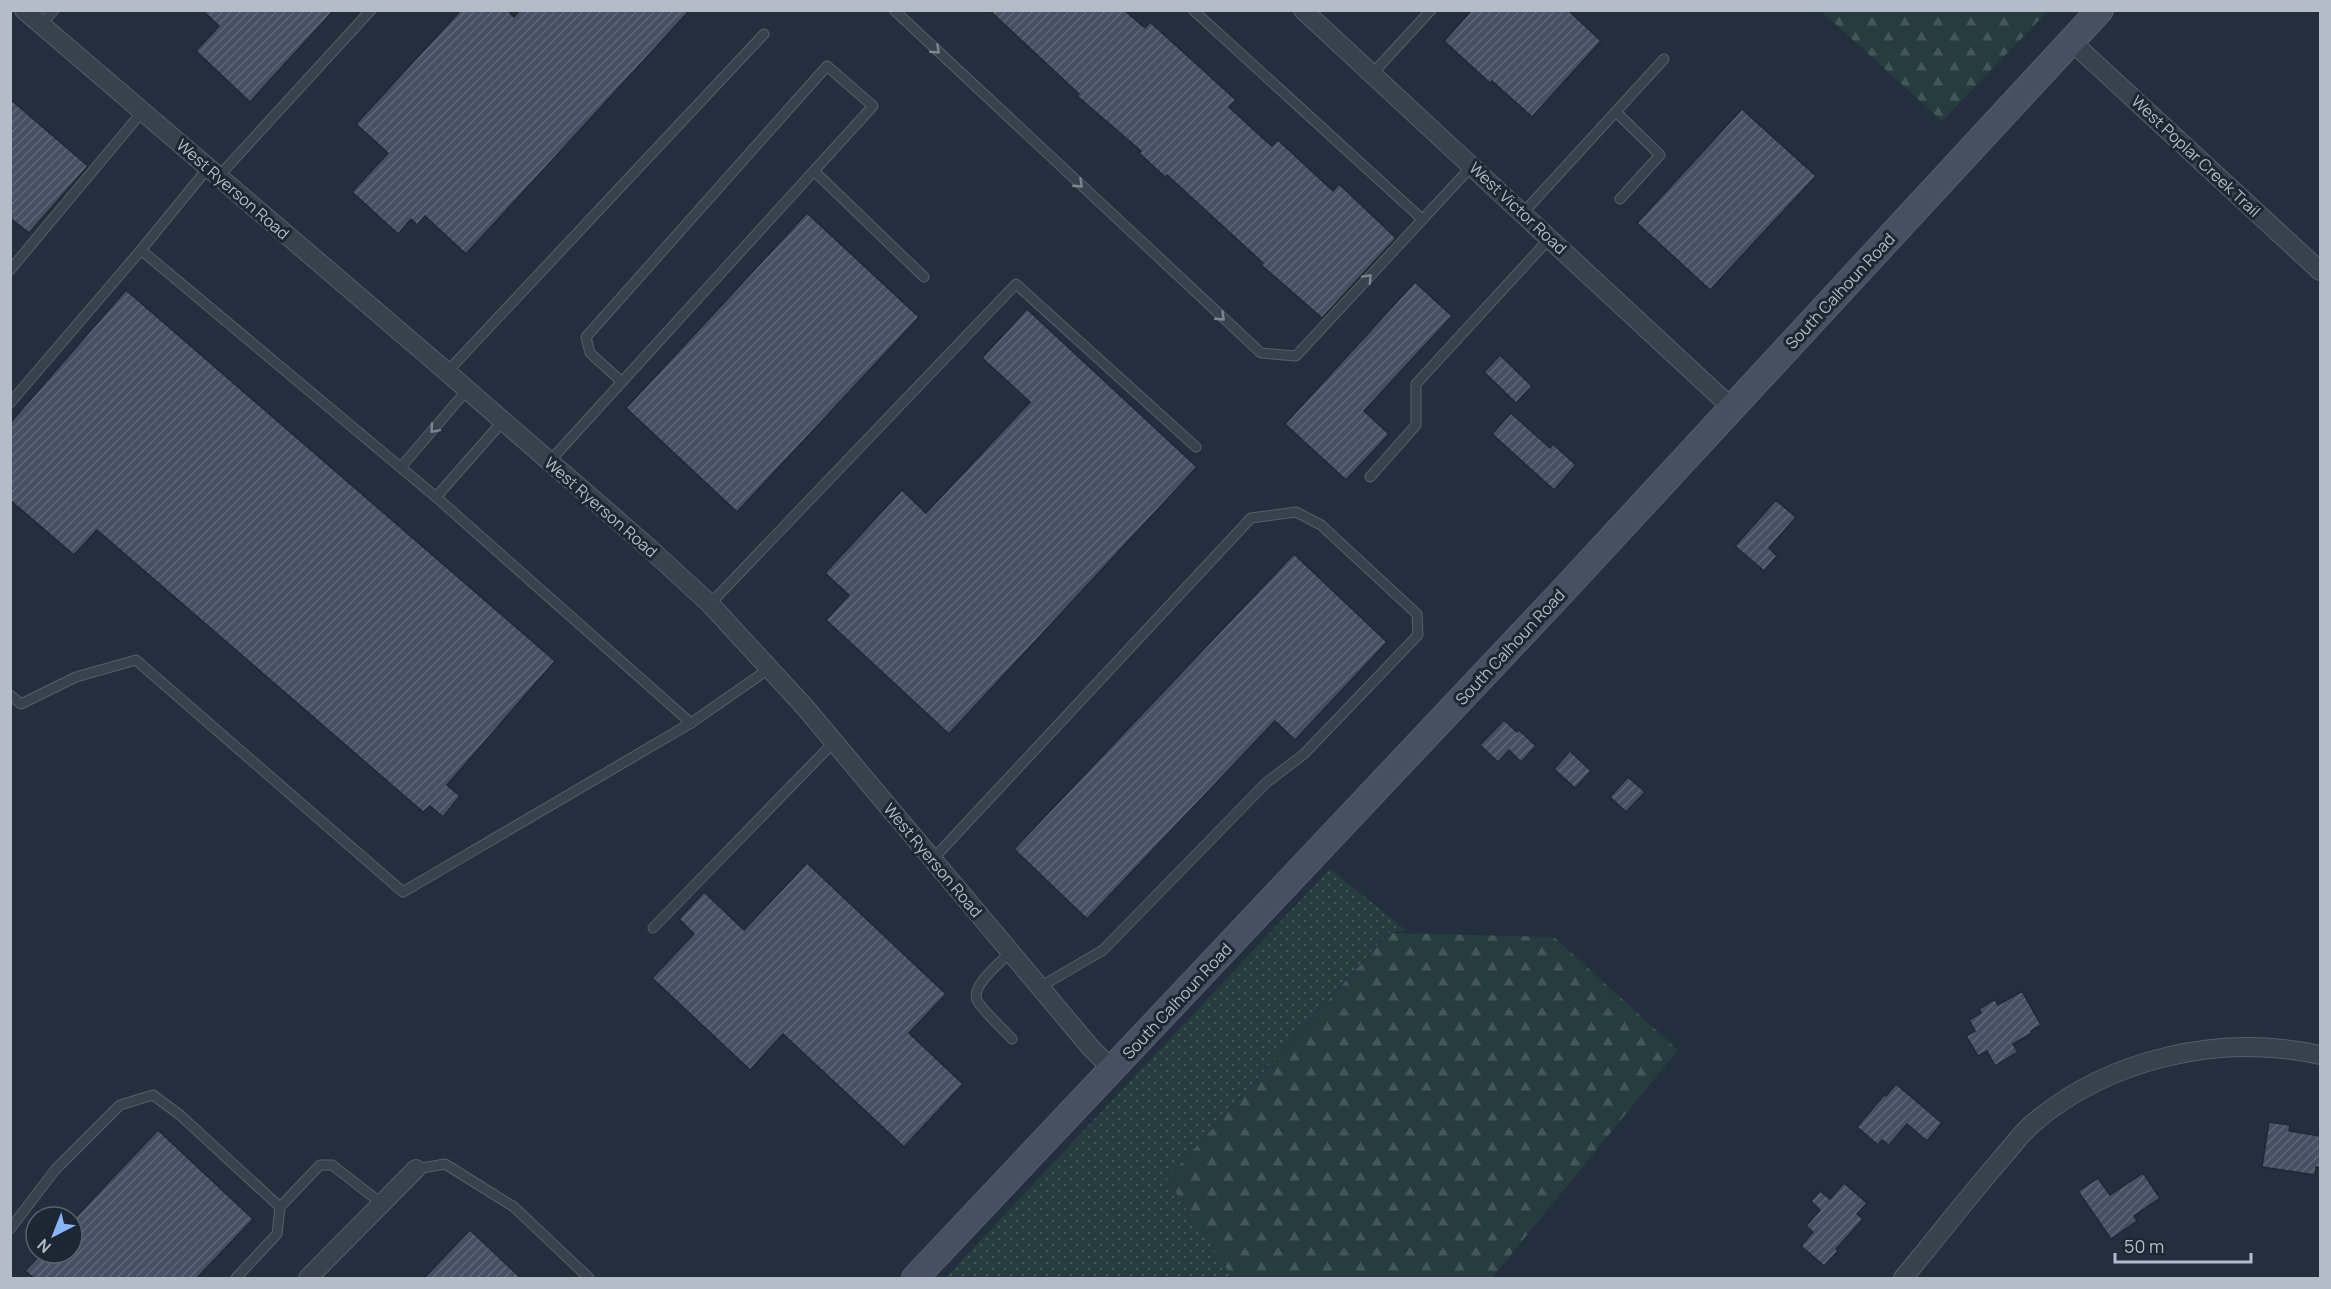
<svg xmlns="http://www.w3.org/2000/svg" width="2331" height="1289" font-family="Manrope,sans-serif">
<defs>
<pattern id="grass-dots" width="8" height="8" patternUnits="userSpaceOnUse" patternTransform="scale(1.5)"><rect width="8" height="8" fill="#263c3f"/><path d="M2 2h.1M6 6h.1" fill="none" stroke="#435659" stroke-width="1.8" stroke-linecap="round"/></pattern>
<pattern id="forest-firs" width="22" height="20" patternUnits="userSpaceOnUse" patternTransform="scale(1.5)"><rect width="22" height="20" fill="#263c3f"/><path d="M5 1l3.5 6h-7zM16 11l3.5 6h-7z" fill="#435659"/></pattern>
<pattern id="building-hatch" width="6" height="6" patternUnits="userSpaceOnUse" patternTransform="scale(1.5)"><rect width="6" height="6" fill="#455162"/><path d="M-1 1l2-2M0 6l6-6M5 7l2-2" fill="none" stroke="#5d6877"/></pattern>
</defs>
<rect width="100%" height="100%" fill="#242f3e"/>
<!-- grass -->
<polygon fill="url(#grass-dots)" points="1330,869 1406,930 1388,933 1167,1179 1233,1278 945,1278"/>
<!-- forest -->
<g fill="url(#forest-firs)">
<polygon points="1821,11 2048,11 1942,121"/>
<polygon points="1389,933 1554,937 1678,1050 1492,1278 1233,1278 1167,1179"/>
</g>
<!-- building -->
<g fill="url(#building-hatch)" stroke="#1f2835" stroke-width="1.5">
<polygon points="202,10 334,10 250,102 196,51 219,26"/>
<polygon points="461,10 508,10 514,17 520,10 690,10 466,254 425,216 417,225 411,219 398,234 352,192 388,153 356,124"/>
<polygon points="989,10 1124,10 1145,28 1150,22 1236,100 1229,107 1266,141 1272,146 1278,140 1333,191 1339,184 1396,238 1322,318 1261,265 1263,263 1167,175 1165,177 1139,153 1141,151 1077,96 1079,94"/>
<polygon points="1472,10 1568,10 1601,41 1532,117 1492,81 1490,83 1444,41"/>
<polygon points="10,99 88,166 29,233 10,218"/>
<polygon points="1742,109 1816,176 1710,290 1637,223"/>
<polygon points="807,213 919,317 737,512 626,408"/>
<polygon points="1415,282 1452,316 1364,411 1389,434 1346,480 1285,424"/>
<polygon points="126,290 555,661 447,785 460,796 443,817 430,806 423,812 97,530 74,555 10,500 10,423"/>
<polygon points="1027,309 1197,467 949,734 826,620 849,595 825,573 902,490 926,513 1030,402 982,358"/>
<polygon points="1500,355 1532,386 1516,403 1484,372"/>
<polygon points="1511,413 1550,448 1553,444 1576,465 1554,490 1492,434"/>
<polygon points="1776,500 1796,517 1769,548 1777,556 1764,571 1735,546"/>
<polygon points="1294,554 1387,642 1295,740 1275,721 1087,919 1014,849"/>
<polygon points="1504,720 1517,732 1519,730 1536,746 1521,762 1509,750 1498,762 1480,745"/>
<polygon points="1570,751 1591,771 1575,788 1554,769"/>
<polygon points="1628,777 1645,792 1626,812 1610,797"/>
<polygon points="807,863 946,994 909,1033 963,1084 904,1147 783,1034 750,1070 652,978 694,934 679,919 704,892 744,930"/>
<polygon points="2022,991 2041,1025 2031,1031 2032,1033 2013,1044 2018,1052 1995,1066 1987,1051 1978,1056 1966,1036 1975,1031 1969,1020 1981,1013 1979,1009 1995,999 1998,1005"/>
<polygon points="1896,1084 1942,1123 1927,1141 1907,1124 1889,1145 1882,1140 1878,1145 1857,1127 1884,1095 1886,1096"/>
<polygon points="2269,1122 2290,1125 2289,1131 2320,1136 2320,1168 2316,1167 2315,1175 2262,1167"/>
<polygon points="158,1130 253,1219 197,1278 34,1278 25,1271 42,1253 72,1253 72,1221"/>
<polygon points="2143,1173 2160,1198 2134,1216 2137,1221 2111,1239 2078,1191 2098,1178 2110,1195"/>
<polygon points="1844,1183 1867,1203 1857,1214 1863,1219 1836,1249 1838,1251 1824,1266 1801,1246 1813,1232 1806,1226 1820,1210 1811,1201 1820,1191 1830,1199"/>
<polygon points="470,1230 521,1278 424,1278"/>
</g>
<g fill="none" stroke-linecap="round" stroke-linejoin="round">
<defs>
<g id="lane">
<polyline points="894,10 1261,353 1296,356 1472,166"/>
<polyline points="1193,10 1422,219"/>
<polyline points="41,25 54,10"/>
<polyline points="1372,74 1431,10"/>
<polyline points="1616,112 1660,155 1620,199"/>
<polyline points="208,168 141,250 436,497 691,723 770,668"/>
<polyline points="814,171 924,277"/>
<polyline points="218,177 371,10"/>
<polyline points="1523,213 1664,59"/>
<polyline points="10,270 142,112"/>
<polyline points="447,372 764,34"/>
<polyline points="10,403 141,250"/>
<polyline points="549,462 873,106 827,66 586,337 590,353 622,382"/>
<polyline points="401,467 467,390"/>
<polyline points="1370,477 1416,425 1416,384 1550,238"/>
<polyline points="436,497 503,421"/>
<polyline points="710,604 1016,284 1196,447"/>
<polyline points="10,695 21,704 76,677 136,660 403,892 691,723"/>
<polyline points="933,859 1251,518 1296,512 1321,525 1417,614 1418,635 1304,754 1266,783 1103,950 1040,987"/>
<polyline points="653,928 834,742"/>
<path d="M1011,952c-10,10 -40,33 -34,48 3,8 28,31 35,39"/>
<polyline points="416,1169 445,1164 514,1207 589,1278"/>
<polyline points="10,1229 55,1170 120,1105 153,1095 180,1115 280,1207 320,1165 332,1165 381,1203"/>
<polyline points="236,1278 277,1234 280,1207"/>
</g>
<g id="street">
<polyline points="24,10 447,372 649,548 710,604 803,705 1091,1048 1112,1069"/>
<polyline points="1303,10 1732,408"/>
<polyline points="2071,41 2320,271"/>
<polyline points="308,1278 416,1169"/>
<path d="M1903,1278c33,-39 64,-80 98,-119 10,-11 19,-24 30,-34 77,-67 190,-92 289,-70"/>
</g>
<polyline id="secondary" points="915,1278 1561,593 2100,10"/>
</defs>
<!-- lane casing -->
<use href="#lane" stroke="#565f6c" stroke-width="11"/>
<!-- street casing -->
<use href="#street" stroke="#565f6c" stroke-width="20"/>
<!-- secondary casing -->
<use href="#secondary" stroke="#565f6c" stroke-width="28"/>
<!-- lane -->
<use href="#lane" stroke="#38414e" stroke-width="9"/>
<!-- street -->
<use href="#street" stroke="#38414e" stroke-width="18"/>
<!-- secondary -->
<use href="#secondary" stroke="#465061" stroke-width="26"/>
</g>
<!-- one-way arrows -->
<defs><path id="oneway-chevron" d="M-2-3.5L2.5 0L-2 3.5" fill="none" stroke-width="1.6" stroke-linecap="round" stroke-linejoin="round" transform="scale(1.5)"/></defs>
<g stroke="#7c8592">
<use href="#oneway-chevron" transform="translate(936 50) rotate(43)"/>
<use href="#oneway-chevron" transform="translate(1079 184) rotate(43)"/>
<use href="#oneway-chevron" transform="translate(1368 278) rotate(-47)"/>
<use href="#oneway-chevron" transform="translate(1221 317) rotate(43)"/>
<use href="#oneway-chevron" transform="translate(434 429) rotate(131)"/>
</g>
<g text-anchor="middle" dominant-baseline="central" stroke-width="6" stroke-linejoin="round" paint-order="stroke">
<!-- street labels -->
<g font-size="16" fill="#b4bcc9" stroke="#1d2633">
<text transform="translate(2196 156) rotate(43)">West Poplar Creek Trail</text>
<text transform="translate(233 189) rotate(41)">West Ryerson Road</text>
<text transform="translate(1518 208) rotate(43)">West Victor Road</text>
<text transform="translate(1840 291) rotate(-47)">South Calhoun Road</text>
<text transform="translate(601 507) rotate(41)">West Ryerson Road</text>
<text transform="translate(1510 647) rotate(-47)">South Calhoun Road</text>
<text transform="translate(933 860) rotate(50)">West Ryerson Road</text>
<text transform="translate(1177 1001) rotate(-47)">South Calhoun Road</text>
</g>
</g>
<!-- border -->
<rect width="2331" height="1289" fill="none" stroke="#b4bcc9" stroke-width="24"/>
<!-- north arrow -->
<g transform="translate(54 1235) rotate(222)"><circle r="28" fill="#1d2633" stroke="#59626f" stroke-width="1.5"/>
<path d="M0-4.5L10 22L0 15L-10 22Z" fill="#8ab4f8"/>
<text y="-9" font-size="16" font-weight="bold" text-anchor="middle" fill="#b4bcc9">N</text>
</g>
<!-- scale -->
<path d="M2115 1253v9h136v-9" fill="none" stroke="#b4bcc9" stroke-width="3"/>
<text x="2124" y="1253" font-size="18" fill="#b4bcc9" stroke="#1d2633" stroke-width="4.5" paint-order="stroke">50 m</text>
</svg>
